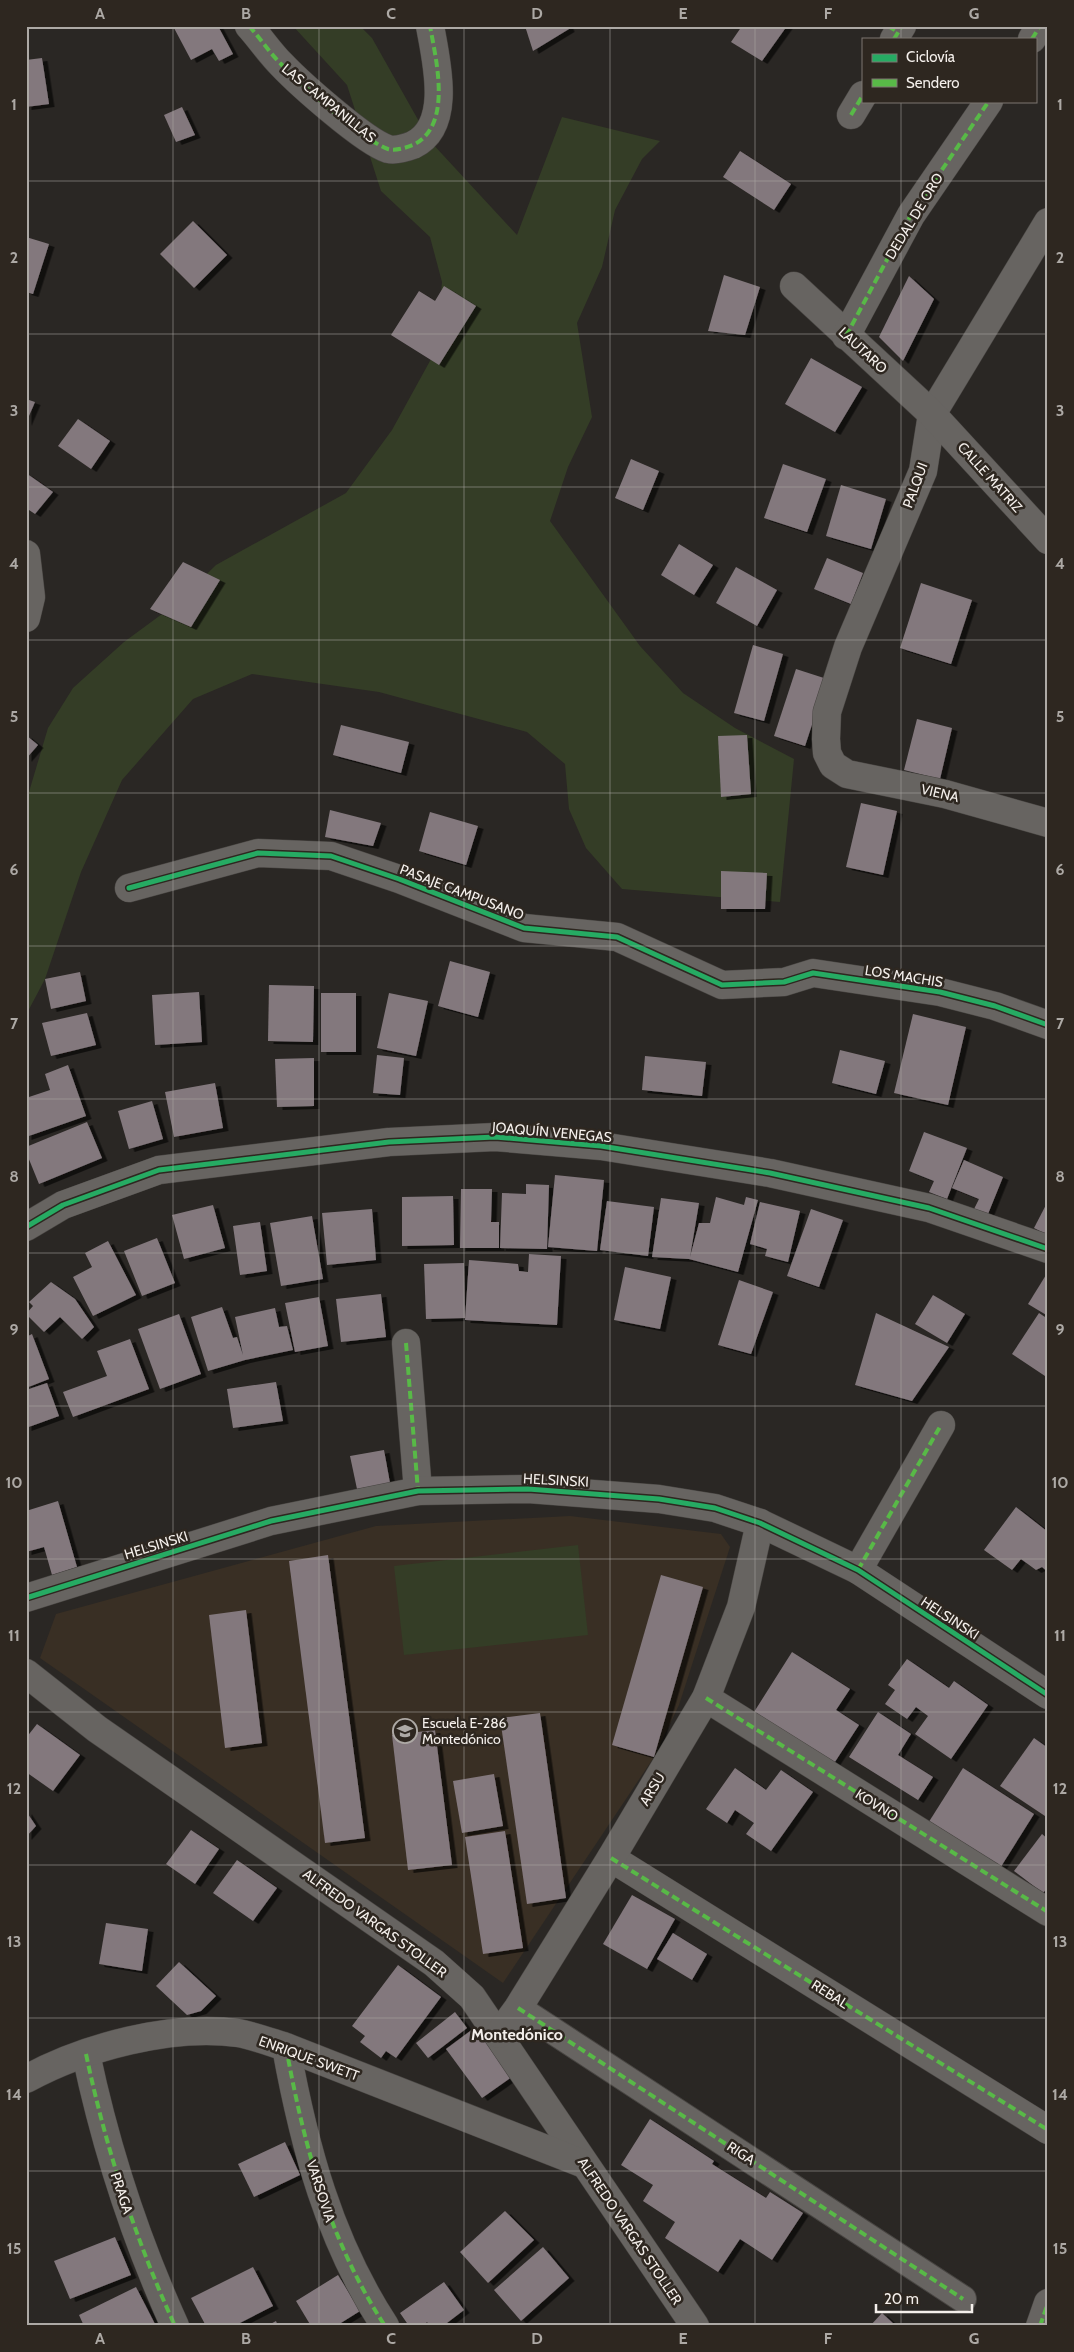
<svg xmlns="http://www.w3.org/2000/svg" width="1074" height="2352" font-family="Cabin,sans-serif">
<defs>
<filter id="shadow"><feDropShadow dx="5.5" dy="3" stdDeviation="0" flood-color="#0009"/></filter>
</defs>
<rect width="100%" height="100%" fill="#2a2724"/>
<!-- built -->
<polygon fill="#392f24" points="570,1516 721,1534 730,1547 679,1705 654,1757 503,1983 40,1658 56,1614 376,1526"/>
<!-- green -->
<g fill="#343d26">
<polygon points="293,26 360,26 372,38 430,141 517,235 562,117 660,141 642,159 615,210 602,267 577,323 592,417 568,467 550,521 640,646 683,693 735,728 794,759 780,902 622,889 586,848 569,809 565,764 527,732 379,692 252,674 193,699 122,780 81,872 45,979 26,1015 26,802 48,728 73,688 124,642 177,603 216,565 346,493 392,430 436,350 442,282 430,237 381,191 347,85"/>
<polygon points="578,1545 588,1635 404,1655 394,1566"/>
</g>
<!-- building -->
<g fill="#83787d" filter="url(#shadow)">
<polygon points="177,26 218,26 233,54 219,61 212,49 191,60 174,28"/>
<polygon points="525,26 568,26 569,29 533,51"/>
<polygon points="742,26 787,26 762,61 731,42"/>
<polygon points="42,58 49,104 26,107 26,60"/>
<polygon points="182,107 195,135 176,142 164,115"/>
<polygon points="740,151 791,184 774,210 723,177"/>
<polygon points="193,221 227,255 194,288 160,254"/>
<polygon points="26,237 49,244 33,294 26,292"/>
<polygon points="724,275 760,287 745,335 708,331"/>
<polygon points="909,276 934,299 903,361 879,337"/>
<polygon points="444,286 476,306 439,365 391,335 419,291 435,301"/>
<polygon points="811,358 862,387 835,432 785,404"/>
<polygon points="26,399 35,402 26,423"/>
<polygon points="78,419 110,441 91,469 58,446"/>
<polygon points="631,459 659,471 643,510 615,498"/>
<polygon points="783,464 826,479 807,532 764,518"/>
<polygon points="26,473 53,492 35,514 26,508"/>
<polygon points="841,485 886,499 871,549 826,536"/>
<polygon points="679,544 713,565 694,595 661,575"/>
<polygon points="827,558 863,573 851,604 814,589"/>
<polygon points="183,562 220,580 191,627 150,609"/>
<polygon points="736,567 777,590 757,626 716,603"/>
<polygon points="921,583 972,600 951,664 900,648"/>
<polygon points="753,645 783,654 764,721 734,713"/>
<polygon points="796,669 827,679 805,746 774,736"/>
<polygon points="917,719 952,728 940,779 904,770"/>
<polygon points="341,725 409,742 401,773 333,755"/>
<polygon points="26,735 38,745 26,759"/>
<polygon points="747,735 751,794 721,797 718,736"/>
<polygon points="861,803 897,811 883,875 846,867"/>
<polygon points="330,810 381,823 373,846 325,837"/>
<polygon points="430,812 478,826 466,865 419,851"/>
<polygon points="721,871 767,873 765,909 721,909"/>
<polygon points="450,961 490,972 478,1017 438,1006"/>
<polygon points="80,972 86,1001 51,1009 45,979"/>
<polygon points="269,985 314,986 313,1042 268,1041"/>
<polygon points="199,992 202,1042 155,1045 152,995"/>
<rect x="321" y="993" width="35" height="59"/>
<polygon points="389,993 428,1001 416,1056 377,1048"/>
<polygon points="87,1013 96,1045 51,1056 42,1023"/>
<polygon points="913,1014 966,1027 948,1105 894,1093"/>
<polygon points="840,1050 885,1061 876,1094 832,1083"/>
<polygon points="377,1055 404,1058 400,1095 373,1093"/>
<polygon points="645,1056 706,1062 702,1096 642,1090"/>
<polygon points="314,1058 314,1106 277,1107 275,1059"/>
<polygon points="68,1065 86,1116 26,1137 26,1098 50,1090 45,1074"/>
<polygon points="215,1083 223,1128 174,1137 165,1092"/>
<polygon points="152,1101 163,1139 129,1149 118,1111"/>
<polygon points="87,1122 102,1158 39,1184 26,1152 26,1147"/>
<polygon points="924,1132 967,1148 947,1199 929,1192 934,1181 909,1171"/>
<polygon points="964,1160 1003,1177 988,1214 974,1209 979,1199 952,1188"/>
<polygon points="555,1175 604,1180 597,1251 548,1247"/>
<polygon points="526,1184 549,1185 547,1249 500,1248 502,1193 526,1194"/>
<polygon points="461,1189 492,1189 491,1222 499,1222 499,1248 460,1248"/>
<polygon points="453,1196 454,1245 402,1246 402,1197"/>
<polygon points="716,1197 744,1205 746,1197 758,1200 738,1272 689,1259 652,1257 661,1198 699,1203 690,1257 699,1223 710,1223"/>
<polygon points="607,1201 654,1207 648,1256 600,1250"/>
<polygon points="1048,1201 1048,1235 1034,1228"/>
<polygon points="760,1202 800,1211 788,1262 765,1256 767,1249 750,1244"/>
<polygon points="213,1205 225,1248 184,1259 172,1215"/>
<polygon points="372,1209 376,1260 327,1265 322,1213"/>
<polygon points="811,1209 843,1220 819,1287 787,1276"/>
<polygon points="312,1216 323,1279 281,1286 270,1223"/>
<polygon points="260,1222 267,1271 240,1275 233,1226"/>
<polygon points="157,1238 175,1283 142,1296 124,1251"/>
<polygon points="108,1241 136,1295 93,1316 73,1277 92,1267 85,1253"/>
<polygon points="529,1254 561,1256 557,1325 465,1320 469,1260 518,1264 519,1271 528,1272"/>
<polygon points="464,1263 465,1318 426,1319 424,1264"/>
<polygon points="625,1267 671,1277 660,1329 614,1320"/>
<polygon points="1046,1275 1048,1276 1048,1316 1028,1304"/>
<polygon points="739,1280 773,1292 751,1354 718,1345"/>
<polygon points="51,1282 75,1299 94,1327 82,1339 60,1317 44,1332 26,1314 33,1306 29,1302"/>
<polygon points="381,1294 386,1337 341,1342 336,1299"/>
<polygon points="933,1295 965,1314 947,1343 915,1324"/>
<polygon points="319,1297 328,1346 295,1352 285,1303"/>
<polygon points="222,1307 233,1338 237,1337 243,1355 235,1317 275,1308 279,1327 287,1326 293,1350 245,1360 208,1371 191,1317"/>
<polygon points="876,1313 949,1347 912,1401 855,1385"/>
<polygon points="1039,1313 1048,1319 1048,1378 1012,1354"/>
<polygon points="179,1314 201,1374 160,1389 138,1329"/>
<polygon points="32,1334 49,1379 26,1388 26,1337"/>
<polygon points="130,1339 149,1389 73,1417 63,1392 107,1376 97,1351"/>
<polygon points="276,1382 283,1421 233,1428 227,1389"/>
<polygon points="47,1383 59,1416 26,1428 26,1390"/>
<polygon points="384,1450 390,1483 357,1489 350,1456"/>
<polygon points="58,1501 77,1567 52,1575 44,1547 26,1552 26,1511"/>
<polygon points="1016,1507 1048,1532 1048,1572 1042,1567 1036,1570 1021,1559 1012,1570 984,1550"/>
<polygon points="328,1555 365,1838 325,1843 289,1561"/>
<polygon points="661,1575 703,1587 654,1757 612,1745"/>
<polygon points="246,1610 262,1743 225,1748 209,1615"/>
<polygon points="792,1652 850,1689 836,1710 859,1725 829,1771 749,1720"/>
<polygon points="907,1659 949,1688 954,1681 988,1705 951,1759 915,1734 928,1716 916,1707 907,1719 885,1704 895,1690 888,1685"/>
<polygon points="878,1712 911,1734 898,1755 933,1777 918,1800 849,1757"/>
<polygon points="540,1713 566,1898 527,1904 500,1718"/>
<polygon points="37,1724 80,1755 53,1791 26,1772 26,1738"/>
<polygon points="435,1730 452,1865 408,1870 392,1735"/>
<polygon points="1034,1738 1048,1748 1048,1818 1000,1786"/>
<polygon points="735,1768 766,1790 781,1770 813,1792 771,1851 746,1834 754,1823 735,1810 727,1823 706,1809"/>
<polygon points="963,1768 1034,1814 997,1873 925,1828"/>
<polygon points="494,1774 503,1826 462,1833 453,1781"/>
<polygon points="26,1811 36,1826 26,1837"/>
<polygon points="191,1830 219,1849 195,1884 166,1864"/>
<polygon points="505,1831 523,1948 483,1954 465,1837"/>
<polygon points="1042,1834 1048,1839 1048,1887 1043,1893 1014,1871"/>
<polygon points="237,1860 277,1888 253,1921 213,1893"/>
<polygon points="632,1895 675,1919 647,1969 603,1944"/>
<polygon points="106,1923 148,1929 142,1971 99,1964"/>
<polygon points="673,1933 707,1954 692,1980 657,1959"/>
<polygon points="179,1962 216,1996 201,2011 187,2015 156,1986"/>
<polygon points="398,1965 441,1997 396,2058 386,2051 381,2058 360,2042 365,2036 352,2026"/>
<polygon points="455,2012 467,2028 428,2058 416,2043"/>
<polygon points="477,2026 513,2076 482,2098 446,2049"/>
<polygon points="650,2119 714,2161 712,2164 766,2198 770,2192 803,2213 772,2260 740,2239 718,2272 665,2238 675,2222 643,2201 653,2185 621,2165"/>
<polygon points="285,2142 300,2175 254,2197 238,2164"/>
<polygon points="505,2211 534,2240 488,2283 460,2252"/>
<polygon points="115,2237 131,2275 70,2299 54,2261"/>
<polygon points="543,2247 569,2278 521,2321 494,2290"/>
<polygon points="253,2267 273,2306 234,2326 206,2326 191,2298"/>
<polygon points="338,2275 360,2311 336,2326 311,2326 296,2301"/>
<polygon points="444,2282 464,2310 443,2326 430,2326 427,2322 423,2326 409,2326 400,2313"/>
<polygon points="136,2287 156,2326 84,2326 79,2315"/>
<polygon points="882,2313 896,2326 870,2326"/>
<polygon points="276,2321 278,2326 267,2326"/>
</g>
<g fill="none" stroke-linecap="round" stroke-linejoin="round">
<defs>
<polyline id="pedestrian" points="518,2008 963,2299"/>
<g id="minor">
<path d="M249,26c11,12 20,26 32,38 19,20 83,77 107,85 8,2 17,-1 25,-4 40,-19 23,-85 17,-119"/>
<polyline points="894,39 902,26"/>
<polyline points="1032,39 1040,26"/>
<polyline points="851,115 863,95"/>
<polyline points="1048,222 932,414 923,471 848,647 827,712 826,739 827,753 833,765 847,774 945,794 1048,823"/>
<polyline points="794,286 932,414 1048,540"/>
<polyline points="846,336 911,215 989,101"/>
<polyline points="26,554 31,597 26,618"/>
<polyline points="129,888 258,853 331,856 399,879 524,928 617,937 722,985 784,982 813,973 940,992 995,1006 1048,1025"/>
<polyline points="26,1227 63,1205 159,1170 389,1142 495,1137 601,1146 770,1173 929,1208 1048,1249"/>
<polyline points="406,1343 418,1491"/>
<polyline points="858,1570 941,1425"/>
<polyline points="26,1598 271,1521 418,1491 528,1489 659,1499 715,1508 760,1523 858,1570 1048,1695"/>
<polyline points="26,1673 97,1729 434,1963 472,1997 695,2326"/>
<polyline points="706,1698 1048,1912"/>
<polyline points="611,1858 1048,2130"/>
<polyline points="499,2034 518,2008 611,1858 706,1698 741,1607 760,1523"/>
<path d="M286,2047c18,99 43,193 99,279"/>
<path d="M86,2054c20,95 49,184 89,272"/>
<path d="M26,2079c59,-32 145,-55 212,-46 16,3 32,9 48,14l298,117"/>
<polyline points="1040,2326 1048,2303"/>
</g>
</defs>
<!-- pedestrian casing -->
<use href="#pedestrian" stroke="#484542" stroke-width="28"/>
<!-- minor casing -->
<use href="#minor" stroke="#484542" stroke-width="29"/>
<!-- pedestrian -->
<use href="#pedestrian" stroke="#676461" stroke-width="26"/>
<!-- minor -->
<use href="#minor" stroke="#676461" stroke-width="28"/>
<!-- quiet -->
<g stroke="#58b947" stroke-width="4" stroke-dasharray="8 4" stroke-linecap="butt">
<path d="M249,26c11,12 20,26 32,38 19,20 83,77 107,85 8,2 17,-1 25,-4 40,-19 23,-85 17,-119"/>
<polyline points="888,26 898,32"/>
<polyline points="894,39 902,26"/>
<polyline points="1032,39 1040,26"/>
<polyline points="851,115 863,95"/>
<polyline points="846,336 911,215 989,101"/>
<polyline points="406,1343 418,1491"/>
<polyline points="858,1570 941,1425"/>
<polyline points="706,1698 1048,1912"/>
<polyline points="611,1858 1048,2130"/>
<polyline points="518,2008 963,2299"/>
<path d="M286,2047c18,99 43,193 99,279"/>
<path d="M86,2054c20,95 49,184 89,272"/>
<polyline points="1040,2326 1048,2303"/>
</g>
<defs>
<g id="cycleway">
<polyline points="129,888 258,853 331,856 399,879 524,928 617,937 722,985 784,982 813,973 940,992 995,1006 1048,1025"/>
<polyline points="26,1227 63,1205 159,1170 389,1142 495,1137 601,1146 770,1173 929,1208 1048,1249"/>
<polyline points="26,1598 271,1521 418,1491 528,1489 659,1499 715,1508 760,1523 858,1570 1048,1695"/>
</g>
</defs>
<!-- cycleway casing -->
<use href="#cycleway" stroke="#2e2720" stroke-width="8"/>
<!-- cycleway -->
<use href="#cycleway" stroke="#26ab63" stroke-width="5"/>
</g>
<!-- grid -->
<path fill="none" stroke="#ada9a5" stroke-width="1" stroke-opacity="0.55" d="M173,26v2300M319,26v2300M464,26v2300M610,26v2300M755,26v2300M901,26v13M901,101v2225M26,181h1022M26,334h1022M26,487h1022M26,640h1022M26,793h1022M26,946h1022M26,1099h1022M26,1253h1022M26,1406h1022M26,1559h1022M26,1712h1022M26,1865h1022M26,2018h1022M26,2171h1022"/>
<!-- icons -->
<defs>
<symbol id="school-ring" viewBox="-11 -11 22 22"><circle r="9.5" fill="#2e2720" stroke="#ada9a5" stroke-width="1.5"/><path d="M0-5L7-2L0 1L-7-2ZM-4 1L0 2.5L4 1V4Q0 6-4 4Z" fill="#ada9a5"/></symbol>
</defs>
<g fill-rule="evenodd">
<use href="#school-ring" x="391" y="1717" width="28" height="28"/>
</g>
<g text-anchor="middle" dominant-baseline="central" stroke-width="5" stroke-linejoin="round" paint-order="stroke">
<!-- street labels -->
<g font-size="14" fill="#f4efeb" stroke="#2e2720">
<text transform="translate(329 103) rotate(39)">LAS CAMPANILLAS</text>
<text transform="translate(914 216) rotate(-59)">DEDAL DE ORO</text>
<text transform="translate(863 350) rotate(43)">LAUTARO</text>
<text transform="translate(990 477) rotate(48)">CALLE MATRIZ</text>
<text transform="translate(915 485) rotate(-70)">PALQUI</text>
<text transform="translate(940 793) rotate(13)">VIENA</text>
<text transform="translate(462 892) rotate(21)">PASAJE CAMPUSANO</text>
<text transform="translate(904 976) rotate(9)">LOS MACHIS</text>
<text transform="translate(552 1132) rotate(5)">JOAQUÍN VENEGAS</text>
<text transform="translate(556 1480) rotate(3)">HELSINSKI</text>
<text transform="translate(156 1545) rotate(-17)">HELSINSKI</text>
<text transform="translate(950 1618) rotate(33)">HELSINSKI</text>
<text transform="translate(652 1789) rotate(-59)">ARSU</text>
<text transform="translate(877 1805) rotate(32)">KOVNO</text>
<text transform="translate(375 1923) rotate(36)">ALFREDO VARGAS STOLLER</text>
<text transform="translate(830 1994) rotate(32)">REBAL</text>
<text transform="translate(309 2058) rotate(20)">ENRIQUE SWETT</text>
<text transform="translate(741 2153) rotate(33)">RIGA</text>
<text transform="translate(321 2191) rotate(72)">VARSOVIA</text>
<text transform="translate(122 2193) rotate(72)">PRAGA</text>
<text transform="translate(630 2231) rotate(56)">ALFREDO VARGAS STOLLER</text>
</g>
<!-- poi labels -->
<g font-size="14" fill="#f4efeb" stroke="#2e2720" text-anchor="start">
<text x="422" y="1723">Escuela E-286<tspan x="422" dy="16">Montedónico</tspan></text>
</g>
<!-- quarter labels -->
<g font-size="16" font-weight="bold" fill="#f4efeb" stroke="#2e2720">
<text x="517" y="2034">Montedónico</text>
</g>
</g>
<!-- border -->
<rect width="1074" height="2352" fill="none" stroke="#2e2720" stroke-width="55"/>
<!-- legend -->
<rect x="862" y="38" width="175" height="65" fill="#2e2720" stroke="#7d7771"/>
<rect x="872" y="54" width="25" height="8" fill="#26ab63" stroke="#7d7771"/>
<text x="906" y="62" font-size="15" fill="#f4efeb">Ciclovía</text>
<rect x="872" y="79" width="25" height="8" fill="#58b947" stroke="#7d7771"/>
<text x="906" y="88" font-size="15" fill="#f4efeb">Sendero</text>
<!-- scale -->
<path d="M876 2304v8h96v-8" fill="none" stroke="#f4efeb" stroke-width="2.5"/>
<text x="884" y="2304" font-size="15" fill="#f4efeb" stroke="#2e2720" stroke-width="4" paint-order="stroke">20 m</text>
<rect x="28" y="28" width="1018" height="2296" fill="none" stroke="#ada9a5" stroke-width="2"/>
<g font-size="16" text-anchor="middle" font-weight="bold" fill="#ada9a5">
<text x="100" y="19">A</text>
<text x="246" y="19">B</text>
<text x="391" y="19">C</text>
<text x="537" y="19">D</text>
<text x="683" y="19">E</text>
<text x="828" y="19">F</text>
<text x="974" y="19">G</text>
<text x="14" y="110">1</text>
<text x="1060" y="110">1</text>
<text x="14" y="263">2</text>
<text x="1060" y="263">2</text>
<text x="14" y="416">3</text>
<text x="1060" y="416">3</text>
<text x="14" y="569">4</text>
<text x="1060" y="569">4</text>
<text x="14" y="722">5</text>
<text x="1060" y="722">5</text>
<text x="14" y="875">6</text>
<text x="1060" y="875">6</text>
<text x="14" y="1029">7</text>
<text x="1060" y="1029">7</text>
<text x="14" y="1182">8</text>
<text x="1060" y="1182">8</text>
<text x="14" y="1335">9</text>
<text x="1060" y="1335">9</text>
<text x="14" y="1488">10</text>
<text x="1060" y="1488">10</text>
<text x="14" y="1641">11</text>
<text x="1060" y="1641">11</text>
<text x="14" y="1794">12</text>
<text x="1060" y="1794">12</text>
<text x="14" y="1947">13</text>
<text x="1060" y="1947">13</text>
<text x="14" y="2100">14</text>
<text x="1060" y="2100">14</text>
<text x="14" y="2254">15</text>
<text x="1060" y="2254">15</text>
<text x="100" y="2344">A</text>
<text x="246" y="2344">B</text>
<text x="391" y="2344">C</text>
<text x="537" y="2344">D</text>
<text x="683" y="2344">E</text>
<text x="828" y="2344">F</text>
<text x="974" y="2344">G</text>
</g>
</svg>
